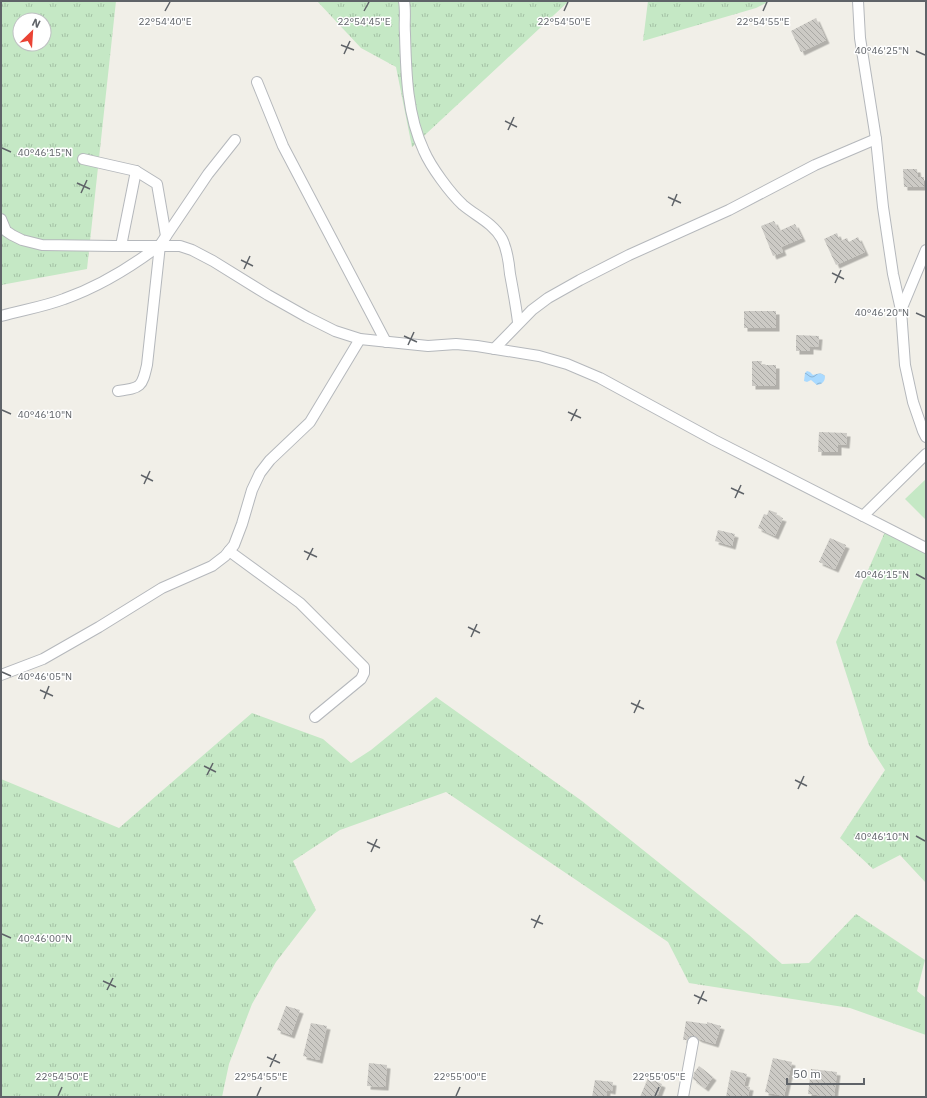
<svg xmlns="http://www.w3.org/2000/svg" width="927" height="1098" font-family="'IBM Plex Sans',sans-serif">
<defs>
<pattern id="grass-tufts" width="24" height="20" patternUnits="userSpaceOnUse"><rect width="24" height="20" fill="#c5e8c5"/><path d="M3 7l-1-3M5 7V3M7 7l1-3M15 17l-1-3M17 17v-4M19 17l1-3" fill="none" stroke="#a3c0a4"/></pattern>
<pattern id="water-waves" width="16" height="10" patternUnits="userSpaceOnUse"><rect width="16" height="10" fill="#aadaff"/><path d="M0 5q4-4 8 0t8 0" fill="none" stroke="#8eb4d2"/></pattern>
<pattern id="building-back-hatch" width="6" height="6" patternUnits="userSpaceOnUse"><rect width="6" height="6" fill="#cccac5"/><path d="M-1 5l2 2M0 0l6 6M5-1l2 2" fill="none" stroke="#a9a8a4"/></pattern>
<filter id="shadow"><feDropShadow dx="3.5" dy="3.5" stdDeviation="0" flood-color="#0004"/></filter>
</defs>
<rect width="100%" height="100%" fill="#f1efe8"/>
<!-- grass -->
<g fill="url(#grass-tufts)" fill-rule="evenodd">
<path d="M1,1h115l-29,268 -86,16zM20,20h24v24h-24z"/>
<polygon points="317,1 569,1 412,147 396,67 361,48"/>
<polygon points="648,1 770,1 756,8 643,41"/>
<polygon points="885,532 926,549 926,883 900,855 873,869 840,838 885,770 869,745 836,642"/>
<polygon points="436,697 582,801 749,935 782,964 809,963 856,914 925,960 917,991 926,998 926,1035 850,1008 689,983 668,942 446,792 340,830 293,861 316,910 276,962 252,1004 229,1064 222,1097 1,1097 1,779 119,828 252,713 323,739 351,763 371,750"/>
</g>
<!-- pitch -->
<polygon fill="#c5e8c5" points="926,479 926,520 905,499"/>
<!-- water -->
<path fill="url(#water-waves)" d="M807,371l3,1 3,3c5,-1 7,-3 12,1 0,5 -2,8 -8,9l-6,-5 -4,2 -3,-1 1,-8z"/>
<!-- building -->
<g fill="url(#building-back-hatch)" filter="url(#shadow)">
<polygon points="816,18 826,40 801,52 791,31"/>
<polygon points="903,169 917,169 918,177 924,177 924,187 904,187"/>
<polygon points="774,221 779,231 795,224 802,238 781,247 783,252 773,256 761,226"/>
<polygon points="837,233 840,241 847,238 849,242 858,237 865,252 836,265 824,239"/>
<rect x="744" y="311" width="32" height="17"/>
<polygon points="796,335 819,336 818,347 810,346 810,351 796,351"/>
<polygon points="752,361 762,361 761,365 776,365 776,386 752,386"/>
<polygon points="819,432 847,433 846,445 838,444 838,452 818,452"/>
<polygon points="769,510 777,513 776,516 783,518 775,536 758,528 764,514 767,515"/>
<polygon points="718,530 735,534 732,546 715,541"/>
<polygon points="830,538 846,545 835,569 819,562"/>
<polygon points="286,1006 300,1010 291,1035 277,1030"/>
<polygon points="686,1021 707,1024 707,1022 721,1026 715,1044 699,1039 694,1036 690,1036 687,1040 683,1040"/>
<polygon points="311,1023 327,1026 319,1060 303,1056"/>
<polygon points="773,1058 792,1062 784,1096 765,1092"/>
<polygon points="369,1063 387,1065 385,1087 367,1086"/>
<polygon points="699,1066 713,1077 705,1088 693,1079 694,1073"/>
<polygon points="811,1069 837,1072 834,1097 808,1094"/>
<polygon points="731,1070 747,1074 744,1086 750,1087 748,1097 726,1097"/>
<polygon points="648,1078 662,1084 657,1097 640,1097"/>
<polygon points="595,1080 613,1082 612,1091 607,1090 606,1097 592,1097"/>
</g>
<g fill="none" stroke-linecap="round" stroke-linejoin="round">
<defs>
<g id="minor">
<path d="M404,1c2,11 0,22 1,33 1,39 2,81 19,117 7,16 26,42 39,54 13,11 30,18 39,34 5,10 7,24 8,35 3,16 6,32 8,48"/>
<polyline points="858,1 860,38 876,139 883,207 893,274 901,310"/>
<polyline points="257,82 283,146 386,342"/>
<polyline points="83,159 136,171 157,184 166,236"/>
<polyline points="1,219 6,231 12,235 22,240 42,245 114,246 180,246 192,250 213,261 268,295 307,317 335,331 360,339 428,346 456,344 477,346 539,356 567,364 600,378 714,440 926,548"/>
<polyline points="121,246 136,171"/>
<polyline points="926,250 901,310 905,365 913,402 923,431 926,437"/>
<path d="M1,316c21,-6 42,-9 63,-17 34,-12 67,-32 96,-54l48,-71 27,-34"/>
<polyline points="494,349 532,310 548,298 580,280 629,255 729,210 815,165 876,139"/>
<path d="M118,391c23,-3 24,-4 29,-26l13,-120"/>
<polyline points="863,516 926,454"/>
<polyline points="229,551 300,603 364,667 364,673 361,679 315,717"/>
<polyline points="1,675 43,659 99,627 162,588 212,566 225,556 234,545 242,524 252,490 260,473 270,460 310,422 360,339"/>
<polyline points="683,1097 693,1042"/>
</g>
</defs>
<!-- minor casing -->
<use href="#minor" stroke="#b5b8bc" stroke-width="12"/>
<!-- minor -->
<use href="#minor" stroke="#fff" stroke-width="10"/>
</g>
<!-- ticks -->
<path fill="none" stroke="#5f6368" stroke-width="1.5" d="M165,11l5,-9M364,11l5,-9M564,11l4,-9M763,11l4,-9M341,45l13,5M916,51l9,4M344,54l6,-13M505,121l12,6M508,130l6,-13M2,148l9,4M77,183l13,6M81,193l6,-13M668,197l13,6M672,206l5,-12M241,260l12,6M244,269l6,-13M832,273l12,6M835,283l6,-13M916,313l9,4M404,336l13,6M408,345l6,-13M2,410l9,4M568,412l13,6M571,421l6,-12M141,475l12,6M144,484l6,-13M731,488l13,6M735,498l6,-13M304,551l13,6M307,560l6,-12M916,574l9,5M468,627l12,6M471,637l6,-13M2,672l9,4M40,690l13,6M44,699l5,-13M631,703l13,6M634,713l6,-13M204,766l12,6M207,775l6,-12M795,780l12,6M798,789l6,-13M916,836l9,5M367,842l13,6M371,852l6,-13M531,919l12,5M534,928l6,-13M2,934l9,4M103,981l13,6M107,990l6,-12M694,995l13,6M698,1004l6,-13M267,1057l13,6M270,1067l6,-13M58,1096l4,-9M257,1096l4,-9M456,1096l4,-9M655,1096l4,-9"/>
<g font-size="10" text-anchor="middle" fill="#5f6368" stroke="#fff" stroke-width="3" stroke-linejoin="round" paint-order="stroke">
<text x="165" y="25">22°54'40"E</text>
<text x="364" y="25">22°54'45"E</text>
<text x="564" y="25">22°54'50"E</text>
<text x="763" y="25">22°54'55"E</text>
<text x="882" y="54">40°46'25"N</text>
<text x="45" y="156">40°46'15"N</text>
<text x="882" y="316">40°46'20"N</text>
<text x="45" y="418">40°46'10"N</text>
<text x="882" y="578">40°46'15"N</text>
<text x="45" y="680">40°46'05"N</text>
<text x="882" y="840">40°46'10"N</text>
<text x="45" y="942">40°46'00"N</text>
<text x="62" y="1080">22°54'50"E</text>
<text x="261" y="1080">22°54'55"E</text>
<text x="460" y="1080">22°55'00"E</text>
<text x="659" y="1080">22°55'05"E</text>
</g>
<!-- border -->
<rect width="927" height="1098" fill="none" stroke="#5f6368" stroke-width="4"/>
<!-- north arrow -->
<g transform="translate(32 32) rotate(25)"><circle r="19" fill="#ffffff" stroke="#bfc1c3"/>
<path d="M0-3L7 15L0 10L-7 15Z" fill="#ea4335"/>
<text y="-6" font-size="11" font-weight="bold" text-anchor="middle" fill="#5f6368">N</text>
</g>
<!-- scale -->
<path d="M787 1078v6h77v-6" fill="none" stroke="#5f6368" stroke-width="2"/>
<text x="793" y="1078" font-size="12" fill="#5f6368" stroke="#ffffff" stroke-width="3" paint-order="stroke">50 m</text>
</svg>
